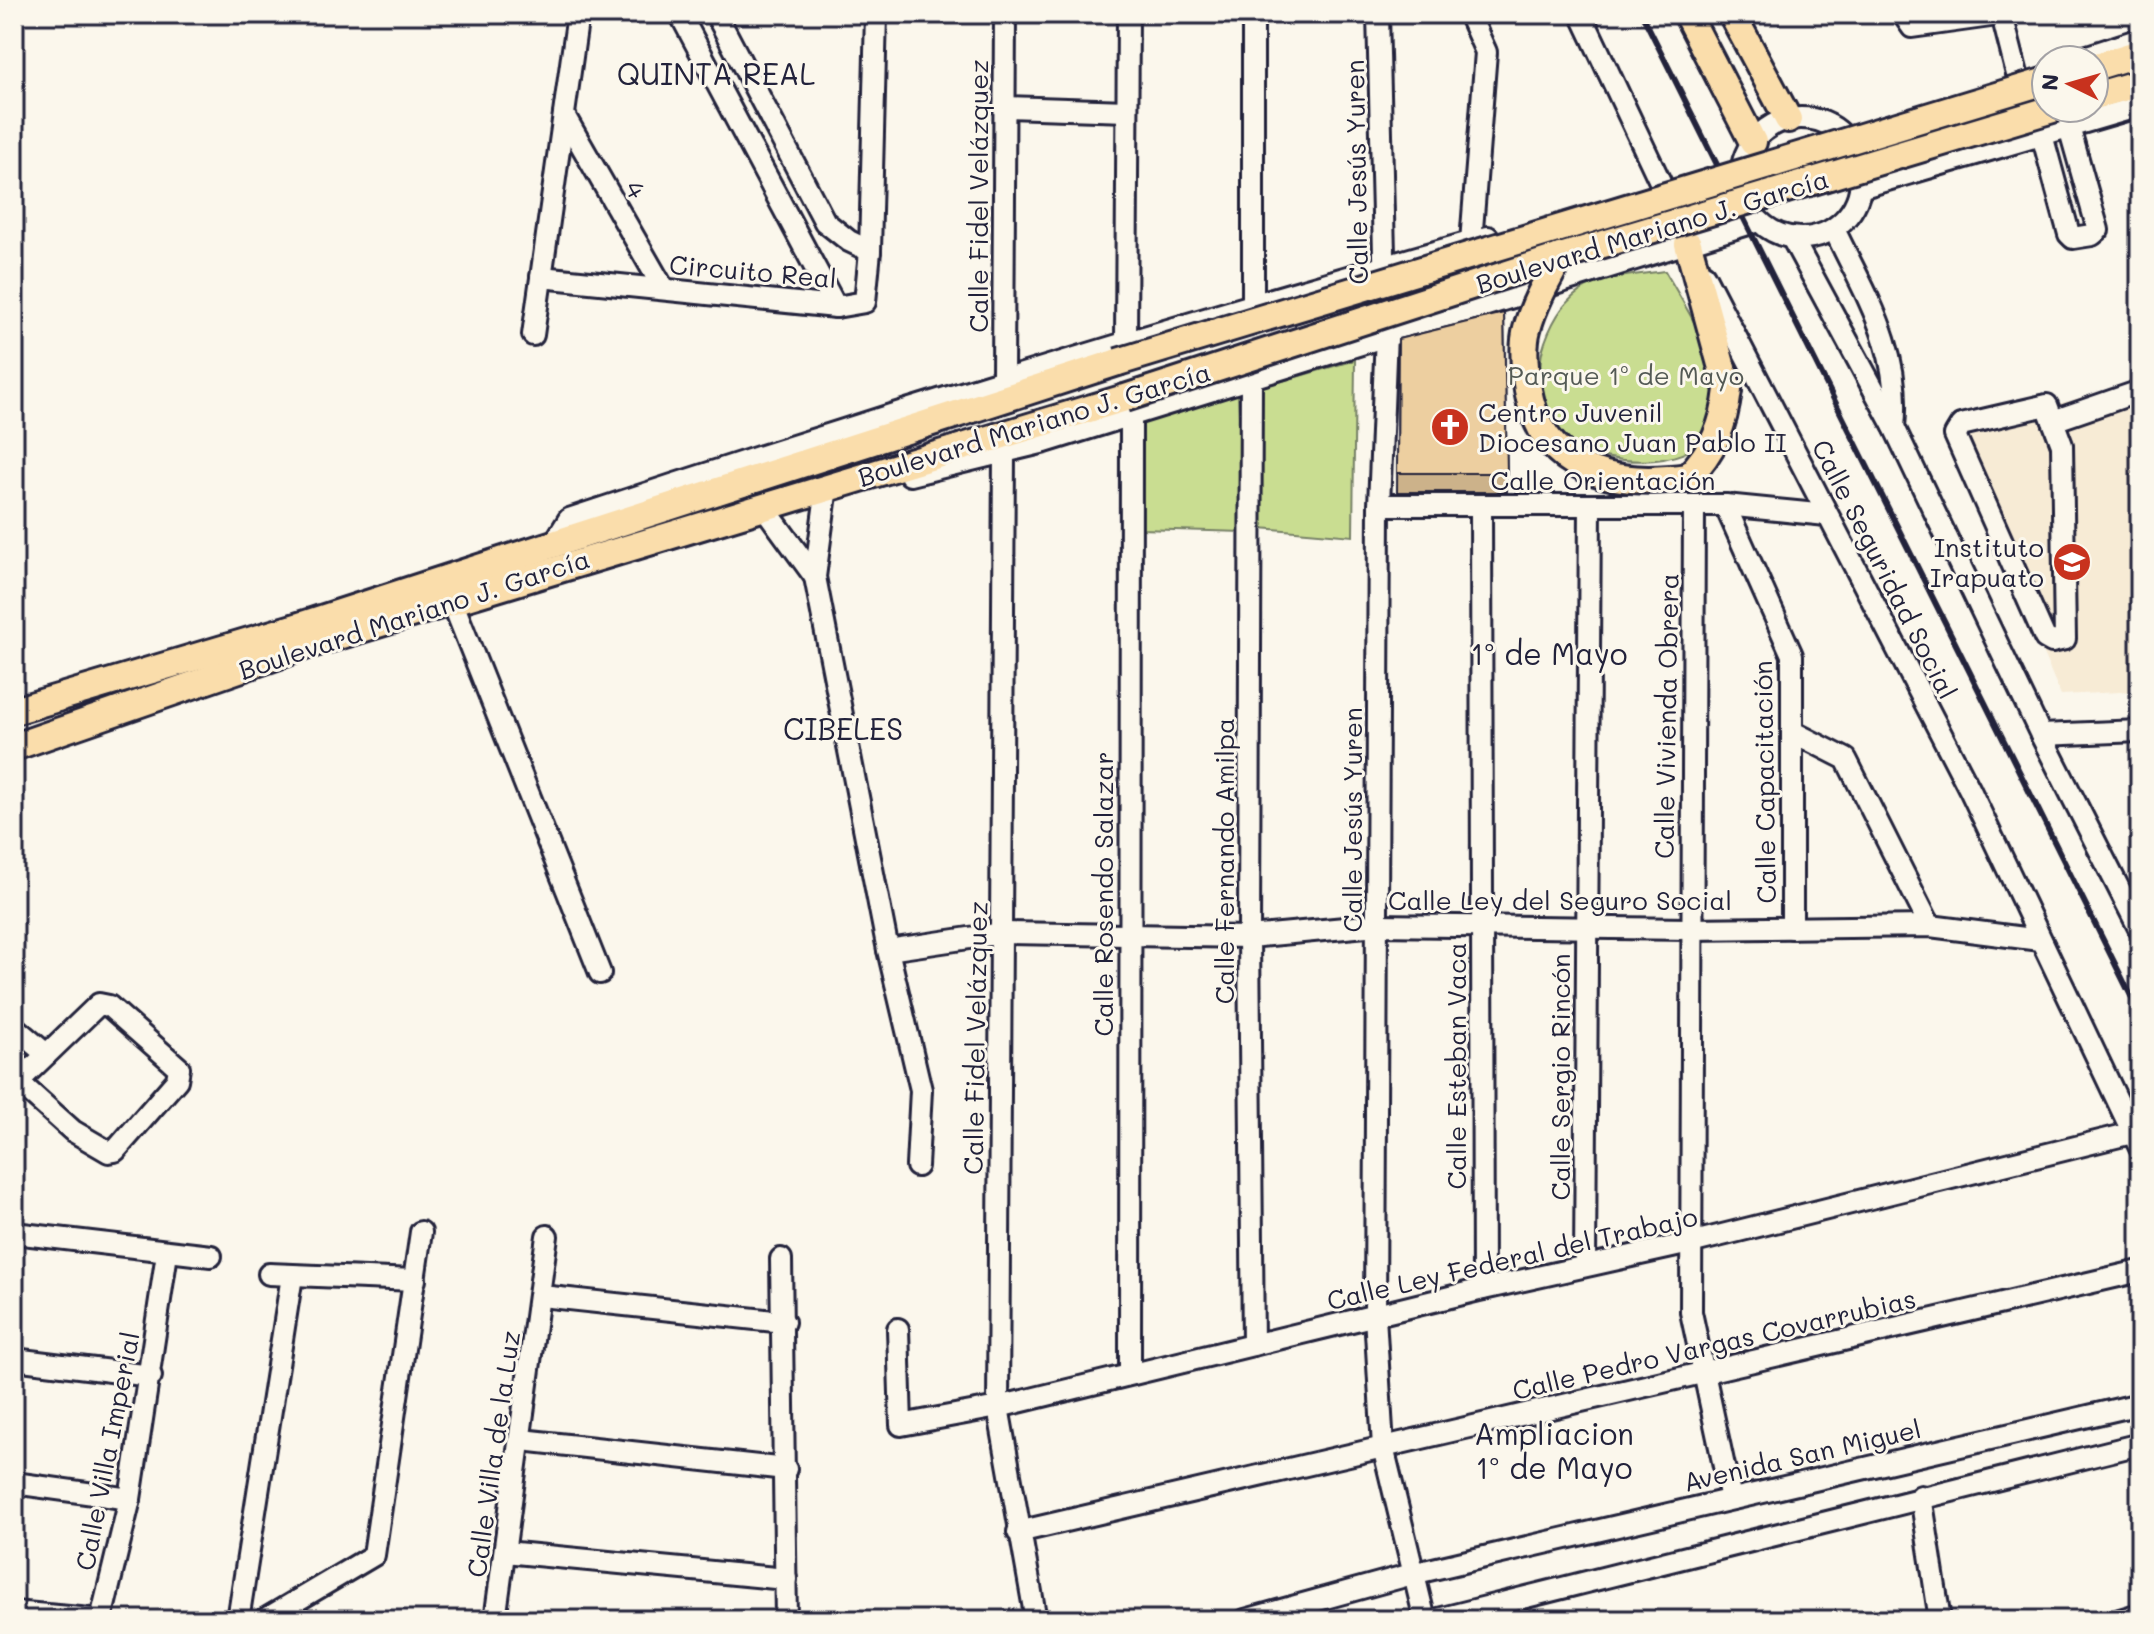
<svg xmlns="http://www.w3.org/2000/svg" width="2154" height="1634" font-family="Mali,sans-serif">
<rect width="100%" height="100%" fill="#fbf7ec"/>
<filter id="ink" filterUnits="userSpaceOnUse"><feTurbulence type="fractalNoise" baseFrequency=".0125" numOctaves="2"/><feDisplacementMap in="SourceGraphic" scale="16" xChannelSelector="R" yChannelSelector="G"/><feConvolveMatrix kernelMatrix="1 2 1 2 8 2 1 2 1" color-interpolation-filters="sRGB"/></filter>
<g filter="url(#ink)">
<!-- built -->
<polygon fill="#f7ebd5" points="2140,382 2140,691 2061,695 1947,433"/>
<!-- green -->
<g fill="#c9dd91" stroke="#768066" stroke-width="2">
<path d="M1665,271c16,28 48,79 52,110 1,7 -2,17 -4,24 -1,9 -1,22 -6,30 -21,34 -100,31 -130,11 -31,-21 -44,-71 -32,-104 23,-64 58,-63 120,-71z"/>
<polygon points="1355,360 1353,536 1260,528 1258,388"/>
<polygon points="1238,393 1244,532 1140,529 1140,422"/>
</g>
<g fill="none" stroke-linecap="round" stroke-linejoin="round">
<defs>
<g id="minor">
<polyline points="680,14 836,307"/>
<polyline points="716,14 825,222 849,241 870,251"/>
<polyline points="1253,14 1253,306"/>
<polyline points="1378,14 1386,334 1379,505 1375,1316 1383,1447 1425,1620"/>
<polyline points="1469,14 1486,52 1471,242"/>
<polyline points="1581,14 1672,207"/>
<polyline points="1903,14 1912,27 2005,14"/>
<polyline points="2002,15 2018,78"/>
<polyline points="2075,60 2140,39"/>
<polyline points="1004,107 1127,111"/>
<polyline points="564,115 663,288"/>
<circle cx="1801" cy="178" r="60"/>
<polyline points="2042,135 2069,234 2073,238 2092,235 2098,230 2069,127"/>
<polyline points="1860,188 2140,106"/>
<path d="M1834,229c32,67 68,121 60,198"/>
<polyline points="1792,238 1894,427 2041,735 2140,930"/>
<polyline points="1704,275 1970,790 2140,1148"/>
<polyline points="541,277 836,307 865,302 870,251 876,14"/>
<polyline points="533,335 578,14"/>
<polyline points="1126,342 1128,14"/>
<polyline points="1251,376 1249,937 1253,1345"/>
<polyline points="1003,378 1005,14"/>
<polygon points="2047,405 2062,445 2065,639 2052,642 2045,638 1955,435 1961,425"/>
<polyline points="2053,421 2140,391"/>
<polyline points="1004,453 998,1407 1036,1620"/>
<polyline points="910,475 1045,442 1758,221"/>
<polyline points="826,494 815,577 888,950 921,1090 917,1166"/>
<polyline points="1379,505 1725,505 1827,515"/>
<polyline points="1694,505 1691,1312 1731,1499"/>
<polyline points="1725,505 1792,655 1792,928"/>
<polyline points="1481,507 1483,1289"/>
<polyline points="766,510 815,577"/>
<path d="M553,545l16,-26c304,-101 610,-195 919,-282"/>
<polyline points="452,601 600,973"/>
<polyline points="1793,732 1846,759 1930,926"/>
<polyline points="2041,735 2140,731"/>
<polyline points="888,950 1003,933 1249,937 1377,925 1690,929 1930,926 2040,940"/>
<polyline points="14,1027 46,1054"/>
<polyline points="14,1078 73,1131 109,1152 115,1151 177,1080 179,1068 109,1006 99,1004 18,1082"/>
<polyline points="14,1233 211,1256"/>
<polyline points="781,1259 786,1620"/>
<polyline points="1585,1265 1590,505"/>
<polyline points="269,1274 415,1280"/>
<polyline points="541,1296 784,1322"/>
<polyline points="898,1329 901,1425 998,1407 1483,1289 1690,1243 2132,1133"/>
<polyline points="14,1359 151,1376"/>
<polyline points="1130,1374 1131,414"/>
<polyline points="522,1440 786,1469"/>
<polyline points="14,1483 130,1499"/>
<polyline points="1921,1496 1940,1620"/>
<polyline points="1018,1532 2140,1271"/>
<polyline points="505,1552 786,1579"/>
<polyline points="14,1612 102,1620"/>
<polyline points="101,1619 130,1499 167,1253"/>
<polyline points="238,1620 292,1276"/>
<polyline points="264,1620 374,1555 421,1232"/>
<polyline points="495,1620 547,1236"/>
<polyline points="1245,1620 1416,1573 2140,1404"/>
<polyline points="1434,1620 2140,1444"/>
<polyline points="2120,1620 2140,1614"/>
</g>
<g id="major">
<polyline points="1687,14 1753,142"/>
<polyline points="1732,14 1788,119"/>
<polyline points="2094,67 2140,53"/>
<polyline points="2094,96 2140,83"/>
<polyline points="1688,244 1728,390"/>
<polyline points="14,711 293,628 1118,362"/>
<polyline points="14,747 308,645 1125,398"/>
</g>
</defs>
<!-- minor casing -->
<use href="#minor" stroke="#22223b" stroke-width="26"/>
<!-- major casing -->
<use href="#major" stroke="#22223b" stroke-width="32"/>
<!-- minor -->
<use href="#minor" stroke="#fbf7ec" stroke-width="20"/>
<!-- major -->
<use href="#major" stroke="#faddab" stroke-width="26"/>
<!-- rail -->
<polyline stroke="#22223b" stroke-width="6" points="1642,14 2140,1014"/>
<defs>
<g id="major-bridge">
<path d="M1560,257c-13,24 -26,46 -33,72 -5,18 -2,43 1,61 15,83 87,97 160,87 25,-26 36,-51 40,-87"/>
<polyline points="1118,362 2046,81"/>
<polyline points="1125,398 1560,257 2056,108"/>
</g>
</defs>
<!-- major-bridge casing -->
<use href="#major-bridge" stroke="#22223b" stroke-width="32" stroke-linecap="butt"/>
<!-- major-bridge -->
<use href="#major-bridge" stroke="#faddab" stroke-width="26"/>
</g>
<!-- wall -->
<polygon fill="#ccb28a" stroke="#22223b" stroke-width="2" points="1504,313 1507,492 1397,492 1398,339"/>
<!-- building -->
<polygon fill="#edcfa0" stroke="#22223b" stroke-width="2" points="1504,313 1507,473 1397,473 1398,339"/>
</g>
<!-- icons -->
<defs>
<symbol id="church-disc" viewBox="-11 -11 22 22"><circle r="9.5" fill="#c8321e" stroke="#fbf7ec"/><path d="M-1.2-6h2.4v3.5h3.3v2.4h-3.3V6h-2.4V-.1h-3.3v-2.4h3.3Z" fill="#fff"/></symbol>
<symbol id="school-disc" viewBox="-11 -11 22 22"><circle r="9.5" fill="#c8321e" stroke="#fbf7ec"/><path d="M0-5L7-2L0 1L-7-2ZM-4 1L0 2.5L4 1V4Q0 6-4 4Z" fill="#fff"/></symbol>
</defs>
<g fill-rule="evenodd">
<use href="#church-disc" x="1428" y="405" width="44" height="44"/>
<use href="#school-disc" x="2050" y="540" width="44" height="44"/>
</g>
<g text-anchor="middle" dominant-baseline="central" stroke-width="6" stroke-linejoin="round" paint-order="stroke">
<!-- street labels -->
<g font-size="26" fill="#22223b" stroke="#fbf7ec">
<text transform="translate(1356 172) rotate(-91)">Calle Jesús Yuren</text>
<text transform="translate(636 189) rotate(60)">4</text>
<text transform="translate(978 196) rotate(-90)">Calle Fidel Velázquez</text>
<text transform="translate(1652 231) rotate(-17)">Boulevard Mariano J. García</text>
<text transform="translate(753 271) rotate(5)">Circuito Real</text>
<text transform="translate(1034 424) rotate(-17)">Boulevard Mariano J. García</text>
<text x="1603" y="480">Calle Orientación</text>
<text transform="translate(1885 569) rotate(63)">Calle Seguridad Social</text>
<text transform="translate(414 614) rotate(-18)">Boulevard Mariano J. García</text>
<text transform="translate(1666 716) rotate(-89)">Calle Vivienda Obrera</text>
<text transform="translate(1764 782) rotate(-91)">Calle Capacitación</text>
<text transform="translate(1352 820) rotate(-90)">Calle Jesús Yuren</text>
<text transform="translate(1224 861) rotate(-90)">Calle Fernando Amilpa</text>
<text transform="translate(1103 894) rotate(-90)">Calle Rosendo Salazar</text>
<text x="1560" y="900">Calle Ley del Seguro Social</text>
<text transform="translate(975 1038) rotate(-89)">Calle Fidel Velázquez</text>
<text transform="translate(1456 1066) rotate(-90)">Calle Esteban Vaca</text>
<text transform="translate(1560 1077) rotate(-90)">Calle Sergio Rincón</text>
<text transform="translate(1512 1258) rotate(-13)">Calle Ley Federal del Trabajo</text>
<text transform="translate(1714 1344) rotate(-13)">Calle Pedro Vargas Covarrubias</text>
<text transform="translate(107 1451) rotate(-79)">Calle Villa Imperial</text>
<text transform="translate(493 1454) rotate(-82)">Calle Villa de la Luz</text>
<text transform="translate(1802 1455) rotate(-13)">Avenida San Miguel</text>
</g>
<!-- park labels -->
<g font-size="26" fill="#545a55" stroke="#fbf7ec">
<text x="1626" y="375">Parque 1º de Mayo</text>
</g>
<!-- poi labels -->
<g font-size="26" fill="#22223b" stroke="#fbf7ec" text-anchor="start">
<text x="1478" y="412">Centro Juvenil<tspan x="1478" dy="30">Diocesano Juan Pablo II</tspan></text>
<text x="2044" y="547" text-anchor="end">Instituto<tspan x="2044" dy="30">Irapuato</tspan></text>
</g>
<!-- quarter labels -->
<g font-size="30" fill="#22223b" stroke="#fbf7ec">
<text x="716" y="73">QUINTA REAL</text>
<text x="1549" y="653">1º de Mayo</text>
<text x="843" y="728">CIBELES</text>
<text x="1554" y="1433">Ampliacion<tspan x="1554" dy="34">1º de Mayo</tspan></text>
</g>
</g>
<!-- margin -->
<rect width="2154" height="1634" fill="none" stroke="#fbf7ec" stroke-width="48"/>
<rect x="24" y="24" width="2106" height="1586" fill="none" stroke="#22223b" stroke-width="3" filter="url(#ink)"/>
<!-- north arrow -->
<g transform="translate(2070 84) rotate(275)"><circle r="38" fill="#fbf7ec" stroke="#a4a2a5" stroke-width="2"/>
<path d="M0-6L14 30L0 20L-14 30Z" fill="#c8321e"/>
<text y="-12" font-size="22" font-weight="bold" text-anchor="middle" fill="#22223b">N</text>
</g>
</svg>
